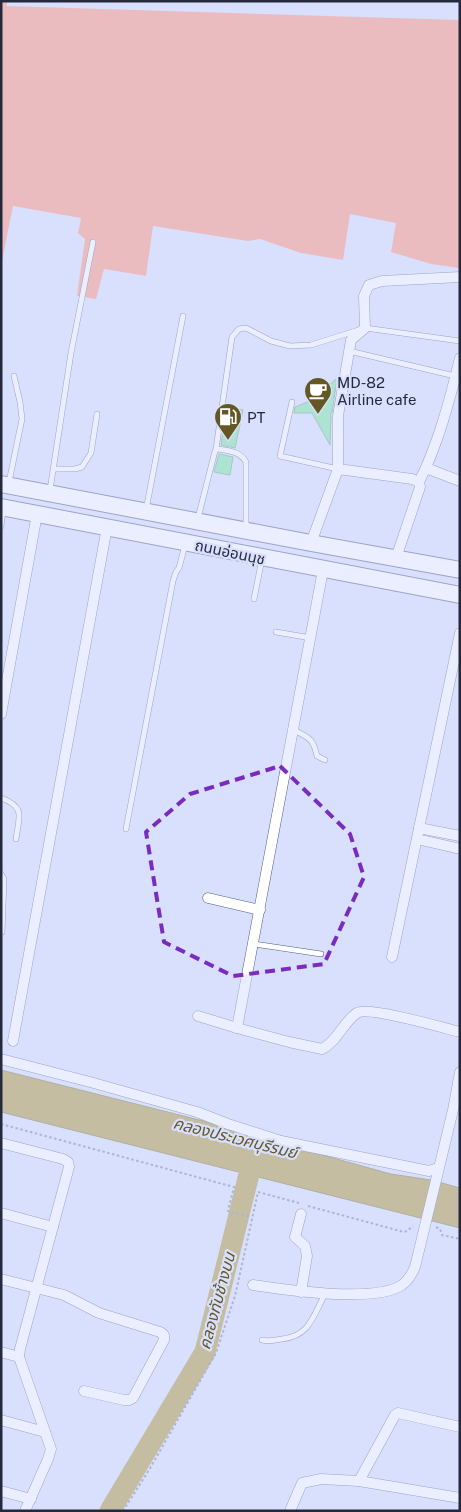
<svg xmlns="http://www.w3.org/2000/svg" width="461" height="1512" font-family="'Public Sans','Noto Sans Thai',sans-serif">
<rect width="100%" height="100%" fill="#d8e0fe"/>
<!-- green -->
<polygon fill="#fe9077" points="1,1 7,1 7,6 460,20 460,268 431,264 391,252 396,223 350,214 343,260 301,253 260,239 248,241 153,226 146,276 104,269 96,299 77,296 85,239 78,233 81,218 13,206 1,266"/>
<!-- water -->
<polygon fill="#ab9234" stroke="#837236" points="1,1070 243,1131 268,1140 391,1174 431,1180 460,1188 460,1228 1,1112"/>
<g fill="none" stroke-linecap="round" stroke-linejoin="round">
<!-- river -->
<polyline stroke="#ab9234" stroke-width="21" points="110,1511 205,1352 253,1158"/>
</g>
<!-- building -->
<g fill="#78e7a0" stroke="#74a282">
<polygon points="336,379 337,379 332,413 330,413 331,416 330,445 312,413 294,413 295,407 310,401"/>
<polygon points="226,407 243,410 235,448 221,445"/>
<polygon points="219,454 233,457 230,475 214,472"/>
</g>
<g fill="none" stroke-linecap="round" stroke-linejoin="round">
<defs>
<g id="service">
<polyline points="349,351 455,376"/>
<polyline points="292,402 280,456 338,469"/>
<polyline points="216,449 232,337 239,329 246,328 271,341 290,346 311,345 365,328 460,341"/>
<polyline points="54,469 75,469 82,467 91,453 97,414"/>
<polyline points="9,482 22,419 20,402 14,376"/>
<polyline points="50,490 71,353 93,242"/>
<polyline points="146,510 183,316"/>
<path d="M198,518l17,-67 3,-2c11,2 22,2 28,13v65"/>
<polyline points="1,526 3,511"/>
<polyline points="254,599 262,559"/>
<polyline points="276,632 311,638"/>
<path d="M294,730c15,8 19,8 23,26l8,4"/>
<path d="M1,798c25,9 18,19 15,41"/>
<polyline points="126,829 173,581 176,572 179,568 185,545"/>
<polyline points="1,874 4,879 2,932"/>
<polyline points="254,944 321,954"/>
<path d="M262,1340c7,2 13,0 20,-1 28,-3 31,-23 43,-45"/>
</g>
<g id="minor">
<polyline points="426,468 460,481"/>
<polyline points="338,469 338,416 351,340 365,328 364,296 369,285 382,281 460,277"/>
<path d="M419,482c19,-37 31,-83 41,-124"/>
<polyline points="311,543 338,469 412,479 419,482 420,487 396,558"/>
<path d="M323,570l-86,458 52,14 33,7c16,-8 21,-27 35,-36 11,-7 87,15 103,19"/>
<polyline points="1,714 37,514"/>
<polyline points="419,828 460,836"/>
<polyline points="417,839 460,849"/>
<polyline points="208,898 260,910"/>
<polyline points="392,957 460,633"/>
<polyline points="198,1016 237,1028"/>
<polyline points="13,1041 107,527"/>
<polyline points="1,1059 90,1082 197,1112 228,1124 281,1141 429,1171 438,1168"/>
<polyline points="1,1143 63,1159 68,1162 69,1167 20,1349 19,1357 51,1449 48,1459 25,1511"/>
<polyline points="1,1213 53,1227"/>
<polyline points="1,1279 64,1295 99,1313 160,1332 164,1335 164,1340 133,1398 129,1400 124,1400 84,1391"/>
<path d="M253,1285c32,5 122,18 149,0 7,-5 10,-11 13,-18l38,-157 7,-38"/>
<polyline points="301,1292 307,1256 305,1246 295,1237 301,1214"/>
<polyline points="1,1352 19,1357"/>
<polyline points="1,1420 45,1432"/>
<polyline points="359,1481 395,1415 398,1413 460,1427"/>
<polyline points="1,1491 31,1499"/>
<polyline points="290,1511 302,1483 321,1479 359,1481 460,1498"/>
</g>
<g id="primary">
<polyline points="1,484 311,543 460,570"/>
<polyline points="1,507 460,595"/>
</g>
</defs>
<!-- service casing -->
<use href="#service" stroke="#525b85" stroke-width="6"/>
<!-- minor casing -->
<use href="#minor" stroke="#525b85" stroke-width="11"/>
<!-- primary casing -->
<use href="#primary" stroke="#525b85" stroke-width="18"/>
<!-- path -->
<g stroke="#7b8099" stroke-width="2" stroke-dasharray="2.5 2.5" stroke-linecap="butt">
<polyline points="1,1124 234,1187 228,1211 251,1217"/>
<polyline points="308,1206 404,1232 407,1231 413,1226"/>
<polyline points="436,1227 440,1229 442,1235 460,1239"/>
<polyline points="123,1511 149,1470 216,1353 235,1296 258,1192 299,1203"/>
</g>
<!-- service -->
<use href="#service" stroke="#fff" stroke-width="5"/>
<!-- minor -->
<use href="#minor" stroke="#fff" stroke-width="10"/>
<!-- primary -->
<use href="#primary" stroke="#fff" stroke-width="16"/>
</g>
<!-- marked area -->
<path d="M0 0H461V1512H0ZM280,766l70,68 14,43 -40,87 -91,12 -69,-34 -18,-110 44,-38z" fill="#d8e0fe" fill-opacity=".55" fill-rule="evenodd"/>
<path fill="none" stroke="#7b2cbf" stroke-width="4" stroke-dasharray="10 6" stroke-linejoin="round" d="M280,766l70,68 14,43 -40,87 -91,12 -69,-34 -18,-110 44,-38z"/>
<!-- icons -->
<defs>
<symbol id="cafe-pin" viewBox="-11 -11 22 30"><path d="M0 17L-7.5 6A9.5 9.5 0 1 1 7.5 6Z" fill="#655724" stroke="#d8e0fe"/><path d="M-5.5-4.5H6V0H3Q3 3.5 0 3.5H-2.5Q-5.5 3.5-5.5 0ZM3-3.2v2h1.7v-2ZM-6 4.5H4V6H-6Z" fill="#fff"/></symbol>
<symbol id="fuel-pin" viewBox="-11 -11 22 30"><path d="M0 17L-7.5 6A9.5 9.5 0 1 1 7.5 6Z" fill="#655724" stroke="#d8e0fe"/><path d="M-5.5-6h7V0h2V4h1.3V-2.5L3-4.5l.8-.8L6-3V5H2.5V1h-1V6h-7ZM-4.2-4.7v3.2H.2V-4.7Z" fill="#fff"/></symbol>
</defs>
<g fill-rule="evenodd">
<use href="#cafe-pin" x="302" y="375" width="32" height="43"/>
<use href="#fuel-pin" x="212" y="401" width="32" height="43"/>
</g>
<g text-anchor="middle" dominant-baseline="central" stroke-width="4.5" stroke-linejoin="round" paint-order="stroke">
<!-- poi labels -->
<g font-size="15" fill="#25293c" stroke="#d8e0fe" text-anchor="start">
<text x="337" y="382">MD-82<tspan x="337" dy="17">Airline cafe</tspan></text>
<text x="247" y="417">PT</text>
</g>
<!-- street labels -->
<g font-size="15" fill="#25293c" stroke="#d8e0fe">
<text transform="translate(230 552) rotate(12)">ถนนอ่อนนุช</text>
</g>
<!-- water labels -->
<g font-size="16" font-style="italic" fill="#645625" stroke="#d8e0fe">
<text transform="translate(235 1138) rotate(14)">คลองประเวศบุรีรมย์</text>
<text transform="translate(217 1301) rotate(-75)">คลองทับช้างบน</text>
</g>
</g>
<!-- border -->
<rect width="461" height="1512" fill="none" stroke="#25293c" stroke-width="5"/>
</svg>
